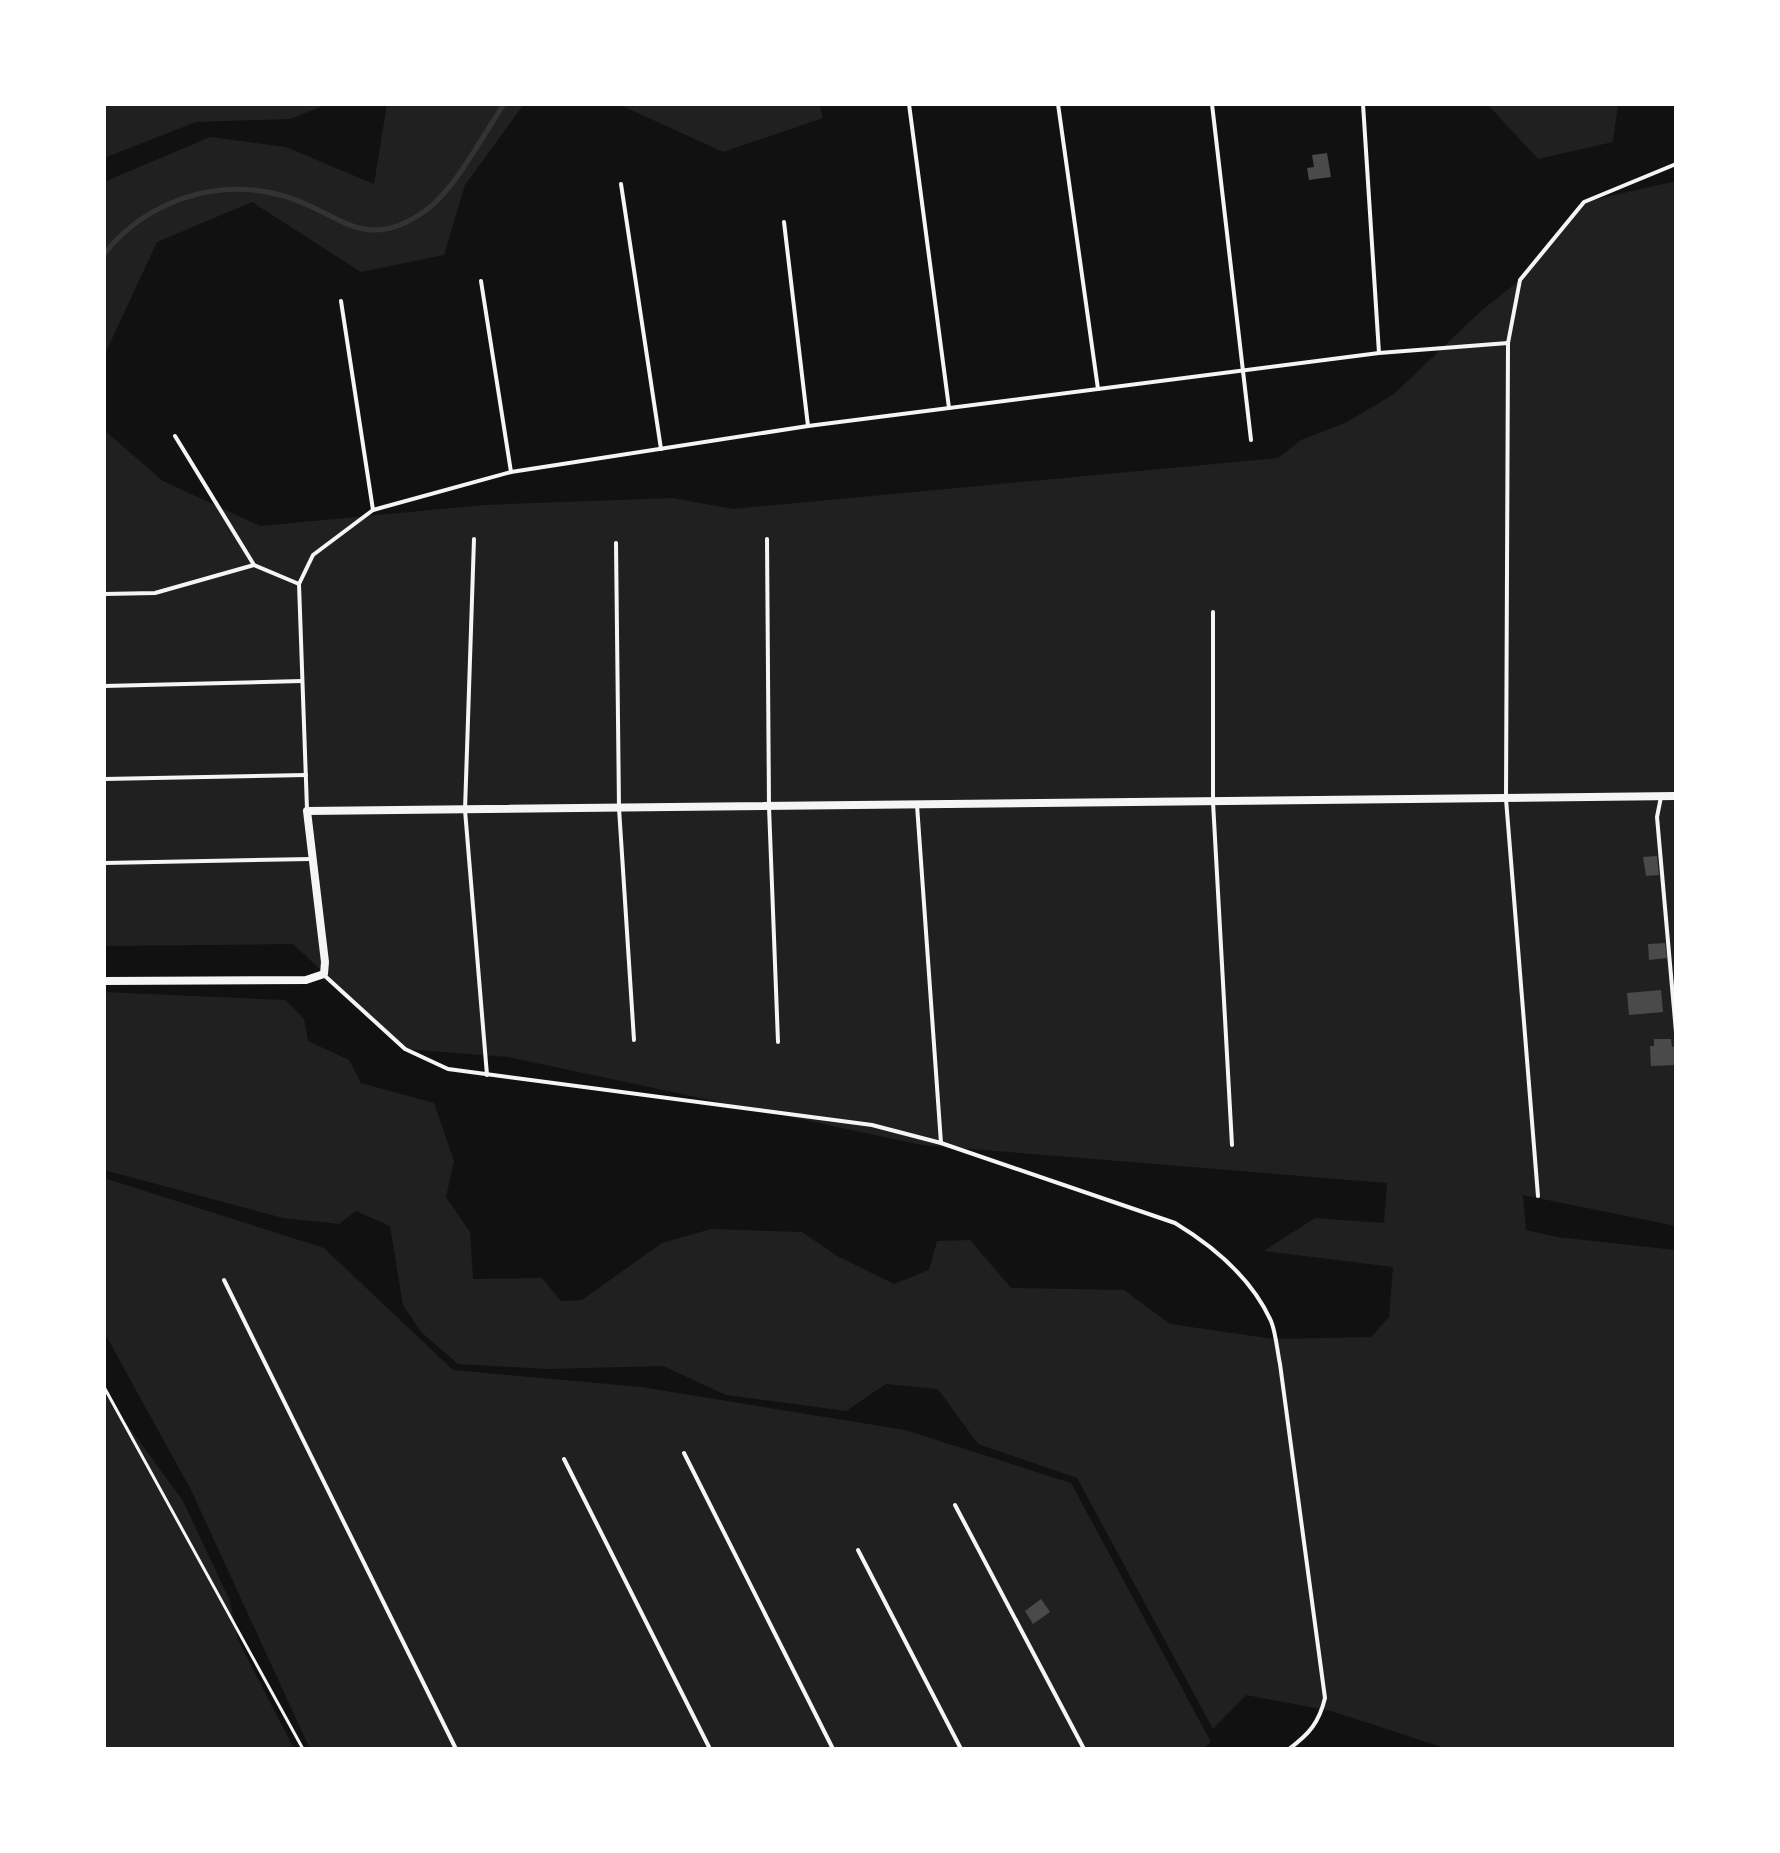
<svg xmlns="http://www.w3.org/2000/svg" width="1780" height="1853" font-family="Arial,sans-serif">
<rect width="100%" height="100%" fill="#111"/>
<!-- green -->
<g fill="#202020">
<polygon points="104,104 328,104 290,119 196,122 104,158"/>
<polygon points="387,104 524,104 465,185 444,255 361,272 252,202 157,242 104,356 104,182 210,137 286,147 374,184"/>
<polygon points="618,104 819,104 823,118 723,152"/>
<polygon points="1487,104 1618,104 1613,142 1538,159"/>
<polygon points="1676,181 1676,1226 1523,1195 1526,1230 1557,1237 1676,1250 1676,1749 1448,1749 1331,1711 1246,1695 1213,1729 1077,1478 978,1444 938,1389 886,1384 846,1411 726,1395 663,1366 548,1369 458,1364 421,1332 403,1305 390,1226 356,1211 339,1224 283,1218 104,1170 104,992 285,1000 304,1019 308,1041 349,1060 361,1083 434,1103 454,1161 446,1197 470,1232 473,1279 542,1278 561,1301 582,1300 662,1243 711,1229 802,1232 837,1256 894,1284 929,1270 937,1241 970,1240 1011,1288 1124,1290 1170,1324 1273,1339 1371,1337 1389,1317 1393,1267 1264,1251 1315,1218 1384,1223 1387,1183 922,1145 508,1057 405,1049 293,944 104,946 104,430 163,481 260,526 484,505 672,498 733,509 1278,458 1301,440 1345,423 1394,394 1482,310 1520,280 1584,202"/>
<polygon points="104,1178 324,1248 453,1370 641,1387 905,1430 1071,1483 1211,1742 1203,1749 310,1749 191,1490 104,1332"/>
<polygon points="104,1393 183,1501 230,1601 238,1640 294,1749 104,1749"/>
</g>
<g fill="none" stroke-linecap="round" stroke-linejoin="round">
<!-- stream -->
<path stroke="#333" stroke-width="5" d="M104,254c43,-54 114,-77 180,-58 54,15 79,59 141,15 30,-21 58,-76 79,-107"/>
</g>
<!-- building -->
<g fill="#4a4a4a">
<polygon points="1327,153 1331,177 1309,180 1307,168 1314,167 1312,155"/>
<polygon points="1657,856 1659,875 1646,876 1643,857"/>
<polygon points="1665,943 1667,958 1649,960 1648,944"/>
<polygon points="1661,990 1663,1012 1629,1015 1627,993"/>
<polygon points="1654,1039 1671,1039 1672,1047 1676,1046 1676,1065 1651,1066 1650,1046 1654,1046"/>
<polygon points="1041,1599 1050,1612 1033,1624 1025,1611"/>
</g>
<g fill="none" stroke-linecap="round" stroke-linejoin="round">
<!-- path -->
<polyline stroke="#f5f5f5" stroke-width="3" points="104,1387 303,1749"/>
<!-- service -->
<g stroke="#f5f5f5" stroke-width="4">
<polyline points="909,104 949,408"/>
<polyline points="1058,104 1098,389"/>
<polyline points="1212,104 1251,440"/>
<polyline points="1363,104 1379,353"/>
<polyline points="621,184 661,449"/>
<polyline points="784,222 808,426"/>
<polyline points="481,281 511,472"/>
<polyline points="341,301 373,510"/>
<polyline points="175,436 254,565 299,584"/>
<polyline points="474,539 465,810 487,1075"/>
<polyline points="767,539 769,807 778,1042"/>
<polyline points="616,543 619,808 634,1040"/>
<polyline points="104,594 155,593 254,565"/>
<polyline points="1213,612 1213,802 1232,1145"/>
<polyline points="104,686 302,681"/>
<polyline points="104,779 306,775"/>
<polyline points="1661,797 1657,817 1676,1032"/>
<polyline points="917,805 941,1143"/>
<polyline points="307,809 299,584 313,555 373,510 511,472 808,426 1379,353 1508,343"/>
<polyline points="104,863 311,859"/>
<path d="M325,976l80,73 43,20 424,56 69,18 234,80c38,23 77,56 96,98 5,12 6,29 9,43l45,334c-6,25 -16,36 -36,51"/>
<polyline points="1538,1196 1506,799 1508,343 1520,280 1584,202 1676,164"/>
<polyline points="224,1280 456,1749"/>
<polyline points="684,1453 833,1749"/>
<polyline points="564,1459 710,1749"/>
<polyline points="955,1505 1084,1749"/>
<polyline points="858,1550 961,1749"/>
</g>
<!-- minor -->
<polyline stroke="#f5f5f5" stroke-width="8" points="104,981 306,980 324,974 325,962 307,811 1676,796"/>
</g>
<!-- border -->
<rect width="1780" height="1853" fill="none" stroke="#ffffff" stroke-width="212"/>
</svg>
